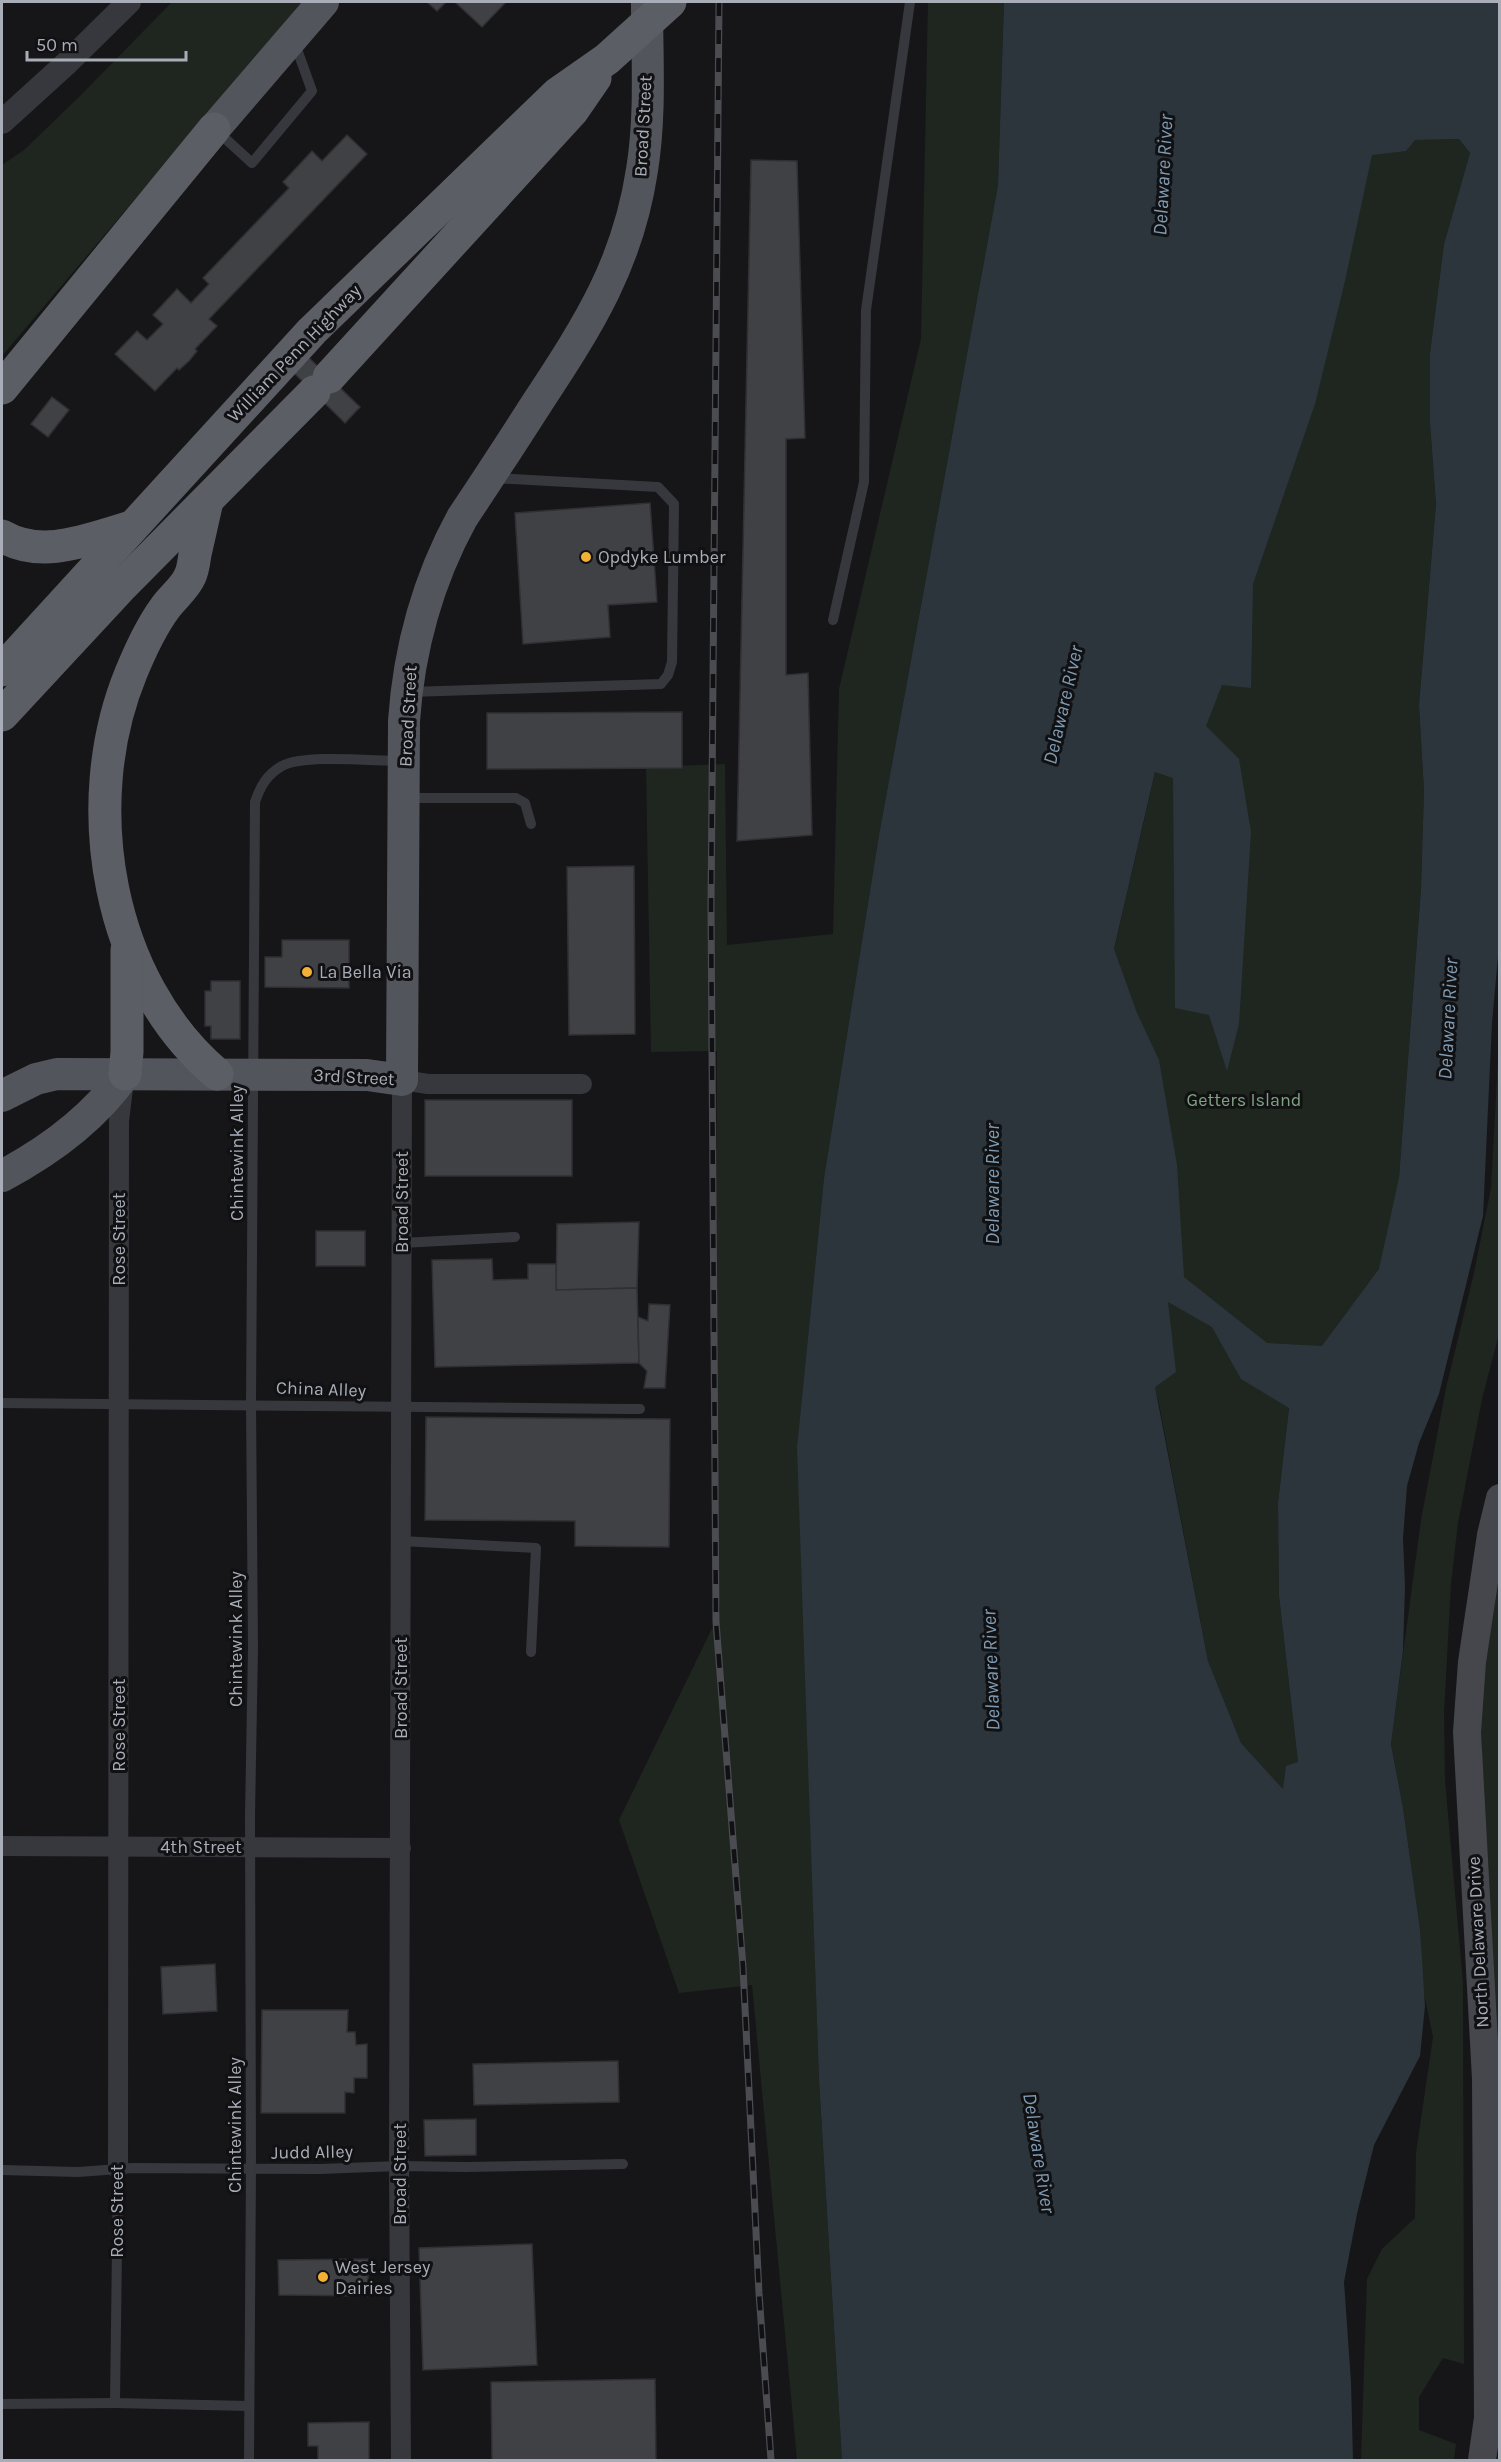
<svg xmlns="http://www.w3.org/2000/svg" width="1501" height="2462" font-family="Karla,sans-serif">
<rect width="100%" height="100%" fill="#161618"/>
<!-- green -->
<g fill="#1e261f">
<polygon points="172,2 302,2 2,356 2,165 24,150 79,97"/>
<polygon points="928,2 1004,2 998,185 879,835 824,1178 798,1439 819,2080 842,2460 797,2460 752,1985 679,1993 619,1820 720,1612 715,1550 717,1051 651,1052 646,767 725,764 727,945 833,934 839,689 921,339"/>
<polygon points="1339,133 1415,140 1459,139 1470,153 1444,244 1430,353 1430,423 1436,504 1419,705 1424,791 1421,889 1399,1178 1401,1269 1289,1408 1278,1503 1279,1596 1298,1762 1283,1789 1241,1743 1208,1661 1159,1404 1117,1240 1078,1105 1181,661"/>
<polygon points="1499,1041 1499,1334 1482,1399 1458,1523 1451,1584 1444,1713 1445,1780 1463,1983 1464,2364 1443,2358 1419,2397 1419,2430 1456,2444 1454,2460 1361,2460 1367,2279 1382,2249 1415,2218 1416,2153 1433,2037 1422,1984 1420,1929 1403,1808 1391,1743 1421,1520 1446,1388 1474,1273 1491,1188"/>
<polygon points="1499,1558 1499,2266 1480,1698"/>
</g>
<!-- water -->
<path fill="#2c353c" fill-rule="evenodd" d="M1004,2h495v943l-7,78 -9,193 -44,178 -20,49 -12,43 -4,52 2,48 -2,65 -12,93 12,64 17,121 5,77 -5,50 -46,89 -17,69 -13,68 7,100 2,78h-511l-23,-380 -22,-633 27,-269 55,-343 119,-650zM1459,139l11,14 -26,91 -14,109v70l6,81 -17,201 5,86 -3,98 -22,289 -20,91 -57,77 -55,-3 -83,-66 -7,-112 -18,-105 -22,-47 -23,-64 41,-177 18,6 2,230 34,7 18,56 12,-47 12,-192 -12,-73 -33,-33 16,-41 29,3 2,-104 62,-180 30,-123 27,-126 34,-4 9,-11zM1168,1302l44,25 29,52 48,29 -11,95 1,93 19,166 -12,4 -3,23 -42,-46 -33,-82 -53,-274 21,-15z"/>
<!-- building -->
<g fill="#404145" stroke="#303034" stroke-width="1.5">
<polygon points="427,2 446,2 437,11"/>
<polygon points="455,2 506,2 482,27"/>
<polygon points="347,135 367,154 209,319 217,326 195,349 197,351 189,361 179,370 177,368 155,391 115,354 137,331 147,340 163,324 153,315 177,289 191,303 209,284 203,278 289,188 283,182 312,151 322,161"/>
<polygon points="751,160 797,161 805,438 786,439 786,675 808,673 812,835 737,841"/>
<polygon points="307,356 360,407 345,423 292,371"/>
<polygon points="52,397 69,410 48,437 31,424"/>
<polygon points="650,503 657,602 608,605 610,637 523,644 515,513"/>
<polygon points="682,712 682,768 487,769 487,713"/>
<polygon points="634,866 635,1034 569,1035 567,867"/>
<polygon points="282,940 349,940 349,988 265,987 265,957 282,957"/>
<polygon points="211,981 240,981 240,1039 211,1039 211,1026 205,1026 205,991 211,991"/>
<rect x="425" y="1100" width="147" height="76"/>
<polygon points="639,1222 637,1288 556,1290 557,1224"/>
<rect x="316" y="1231" width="49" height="35"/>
<polygon points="492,1259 493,1280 528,1279 528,1264 556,1264 556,1290 637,1288 639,1363 435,1367 432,1260"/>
<polygon points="649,1304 670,1305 665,1388 644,1388 647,1371 639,1363 638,1317 648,1321"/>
<polygon points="426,1417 670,1419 669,1547 575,1546 575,1521 425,1520"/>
<polygon points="215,1964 217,2011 163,2014 161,1967"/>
<polygon points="262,2010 348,2010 347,2032 355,2032 356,2045 367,2044 367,2078 354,2078 354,2093 345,2092 345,2113 261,2113"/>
<polygon points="618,2061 619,2102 474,2105 473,2064"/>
<polygon points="476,2119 476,2155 425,2156 424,2120"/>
<polygon points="532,2244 537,2365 423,2370 419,2248"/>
<polygon points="368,2259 368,2296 279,2295 278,2260"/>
<polygon points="655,2379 656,2460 492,2460 491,2382"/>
<polygon points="369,2422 369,2460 318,2460 318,2446 308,2446 308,2423"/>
</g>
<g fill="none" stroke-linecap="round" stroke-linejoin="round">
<!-- service -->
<g stroke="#37383d" stroke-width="10">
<polyline points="217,131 252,163 312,91 294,41"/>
<polyline points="833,620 864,482 866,310 910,2"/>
<polyline points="410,692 661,684 668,675 672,662 674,504 658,487 492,478"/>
<polyline points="405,798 516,798 525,803 531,824"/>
<polyline points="402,1243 515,1237"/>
<path d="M2,1403c212,0 425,5 638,6"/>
<polyline points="401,1541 536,1548 531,1652"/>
<polyline points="118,2169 115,2403 249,2406"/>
<polyline points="2,2170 78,2172 132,2168 320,2169 399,2166 465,2167 623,2164"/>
<polyline points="2,2404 115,2403"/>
<path d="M249,2460l2,-292 -1,-353 3,-167 -2,-245 4,-601c5,-15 12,-28 27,-36 23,-12 91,-5 119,-5"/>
</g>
<!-- minor -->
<g stroke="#37383d" stroke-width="20">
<polyline points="2,1846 401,1848"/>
<polyline points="118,2169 119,1121 124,1080"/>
<polyline points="401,2460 399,2166 402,1080 428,1084 582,1084"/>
</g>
<!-- tertiary -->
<polyline stroke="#37383d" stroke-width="24" points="2,122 68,62 129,2"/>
<!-- secondary -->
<polyline stroke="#45474d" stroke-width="28" points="1482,2460 1488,2418 1486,2079 1467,1732 1472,1662 1491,1535 1500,1498"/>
<!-- primary -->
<g stroke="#53555c" stroke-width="32">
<polyline points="214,129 323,2"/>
<path d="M2,1096l34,-17 21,-5 310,1 35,5 2,-359c5,-73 23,-139 58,-203 26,-39 52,-79 77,-118 50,-76 89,-137 103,-230 9,-55 5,-112 5,-168"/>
<path d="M2,1176c47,-25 92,-58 123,-102"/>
</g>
<!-- trunk -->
<g stroke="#5b5e65" stroke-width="33">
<polyline points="329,377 573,110 595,78"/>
<polyline points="2,388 214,129"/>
<path d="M207,501c-4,18 -8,35 -12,53 -1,7 -2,16 -5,22 -5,12 -18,22 -25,32 -14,19 -25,43 -34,65 -54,131 -24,308 86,401"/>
<path d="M2,536c41,24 87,3 130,-9"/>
<polyline points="2,670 312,331 557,94 607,59 670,2"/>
<polyline points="2,715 120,588 314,392"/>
<polyline points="125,1074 127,1052 127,950"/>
</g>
<defs>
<polyline id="rail" points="719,2 711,906 716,1622 743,1967 759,2293 771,2460"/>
</defs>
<!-- rail casing -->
<use href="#rail" stroke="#4a4c52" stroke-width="7"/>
<!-- rail -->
<use href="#rail" stroke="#111113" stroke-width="4.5" stroke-dasharray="14" stroke-linecap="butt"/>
</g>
<!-- markers -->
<g fill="#f2b134" stroke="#111113" stroke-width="2">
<circle cx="586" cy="557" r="6"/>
<circle cx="307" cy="972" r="6"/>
<circle cx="323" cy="2277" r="6"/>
</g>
<g text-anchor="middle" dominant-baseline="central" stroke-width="6" stroke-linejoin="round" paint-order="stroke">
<!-- street labels -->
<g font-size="18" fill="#a8adb8" stroke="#111113">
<text transform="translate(643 126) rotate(-87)">Broad Street</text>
<text transform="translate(294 353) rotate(-46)">William Penn Highway</text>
<text transform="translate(408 716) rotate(-87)">Broad Street</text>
<text transform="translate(354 1077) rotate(3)">3rd Street</text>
<text transform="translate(237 1153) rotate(-90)">Chintewink Alley</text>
<text transform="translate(402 1202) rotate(-90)">Broad Street</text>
<text transform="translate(119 1239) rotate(-90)">Rose Street</text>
<text transform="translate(321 1389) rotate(2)">China Alley</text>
<text transform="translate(236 1639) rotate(-90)">Chintewink Alley</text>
<text transform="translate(401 1688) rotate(-90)">Broad Street</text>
<text transform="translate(119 1725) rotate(-90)">Rose Street</text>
<text x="201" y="1847">4th Street</text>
<text transform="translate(1478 1942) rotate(-93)">North Delaware Drive</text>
<text transform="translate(235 2125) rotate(-90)">Chintewink Alley</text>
<text transform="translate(312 2152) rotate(-1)">Judd Alley</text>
<text transform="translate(400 2174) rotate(-90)">Broad Street</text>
<text transform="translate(117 2211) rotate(-90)">Rose Street</text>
</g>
<!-- poi labels -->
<g font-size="18" fill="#a8adb8" stroke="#111113" text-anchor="start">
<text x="598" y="557">Opdyke Lumber</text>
<text x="319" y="972">La Bella Via</text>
<text x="335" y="2267">West Jersey<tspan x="335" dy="21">Dairies</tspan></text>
</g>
<!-- park labels -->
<g font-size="18" fill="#7fa381" stroke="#111113">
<text x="1244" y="1100">Getters Island</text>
</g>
<!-- water labels -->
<g font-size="20" font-style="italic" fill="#7f9bb3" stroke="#111113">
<text transform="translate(1163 175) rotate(-87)">Delaware River</text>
<text transform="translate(1063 705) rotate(-77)">Delaware River</text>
<text transform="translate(1448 1019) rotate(-87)">Delaware River</text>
<text transform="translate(992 1184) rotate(-90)">Delaware River</text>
<text transform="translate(991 1670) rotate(-92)">Delaware River</text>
<text transform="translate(1039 2153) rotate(81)">Delaware River</text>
</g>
</g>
<!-- border -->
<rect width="1501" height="2462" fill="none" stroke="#a8adb8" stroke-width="6"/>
<!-- scale -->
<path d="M27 51v9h159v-9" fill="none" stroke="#a8adb8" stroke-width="3"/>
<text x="36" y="51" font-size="18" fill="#a8adb8" stroke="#111113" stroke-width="4.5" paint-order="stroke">50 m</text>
</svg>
